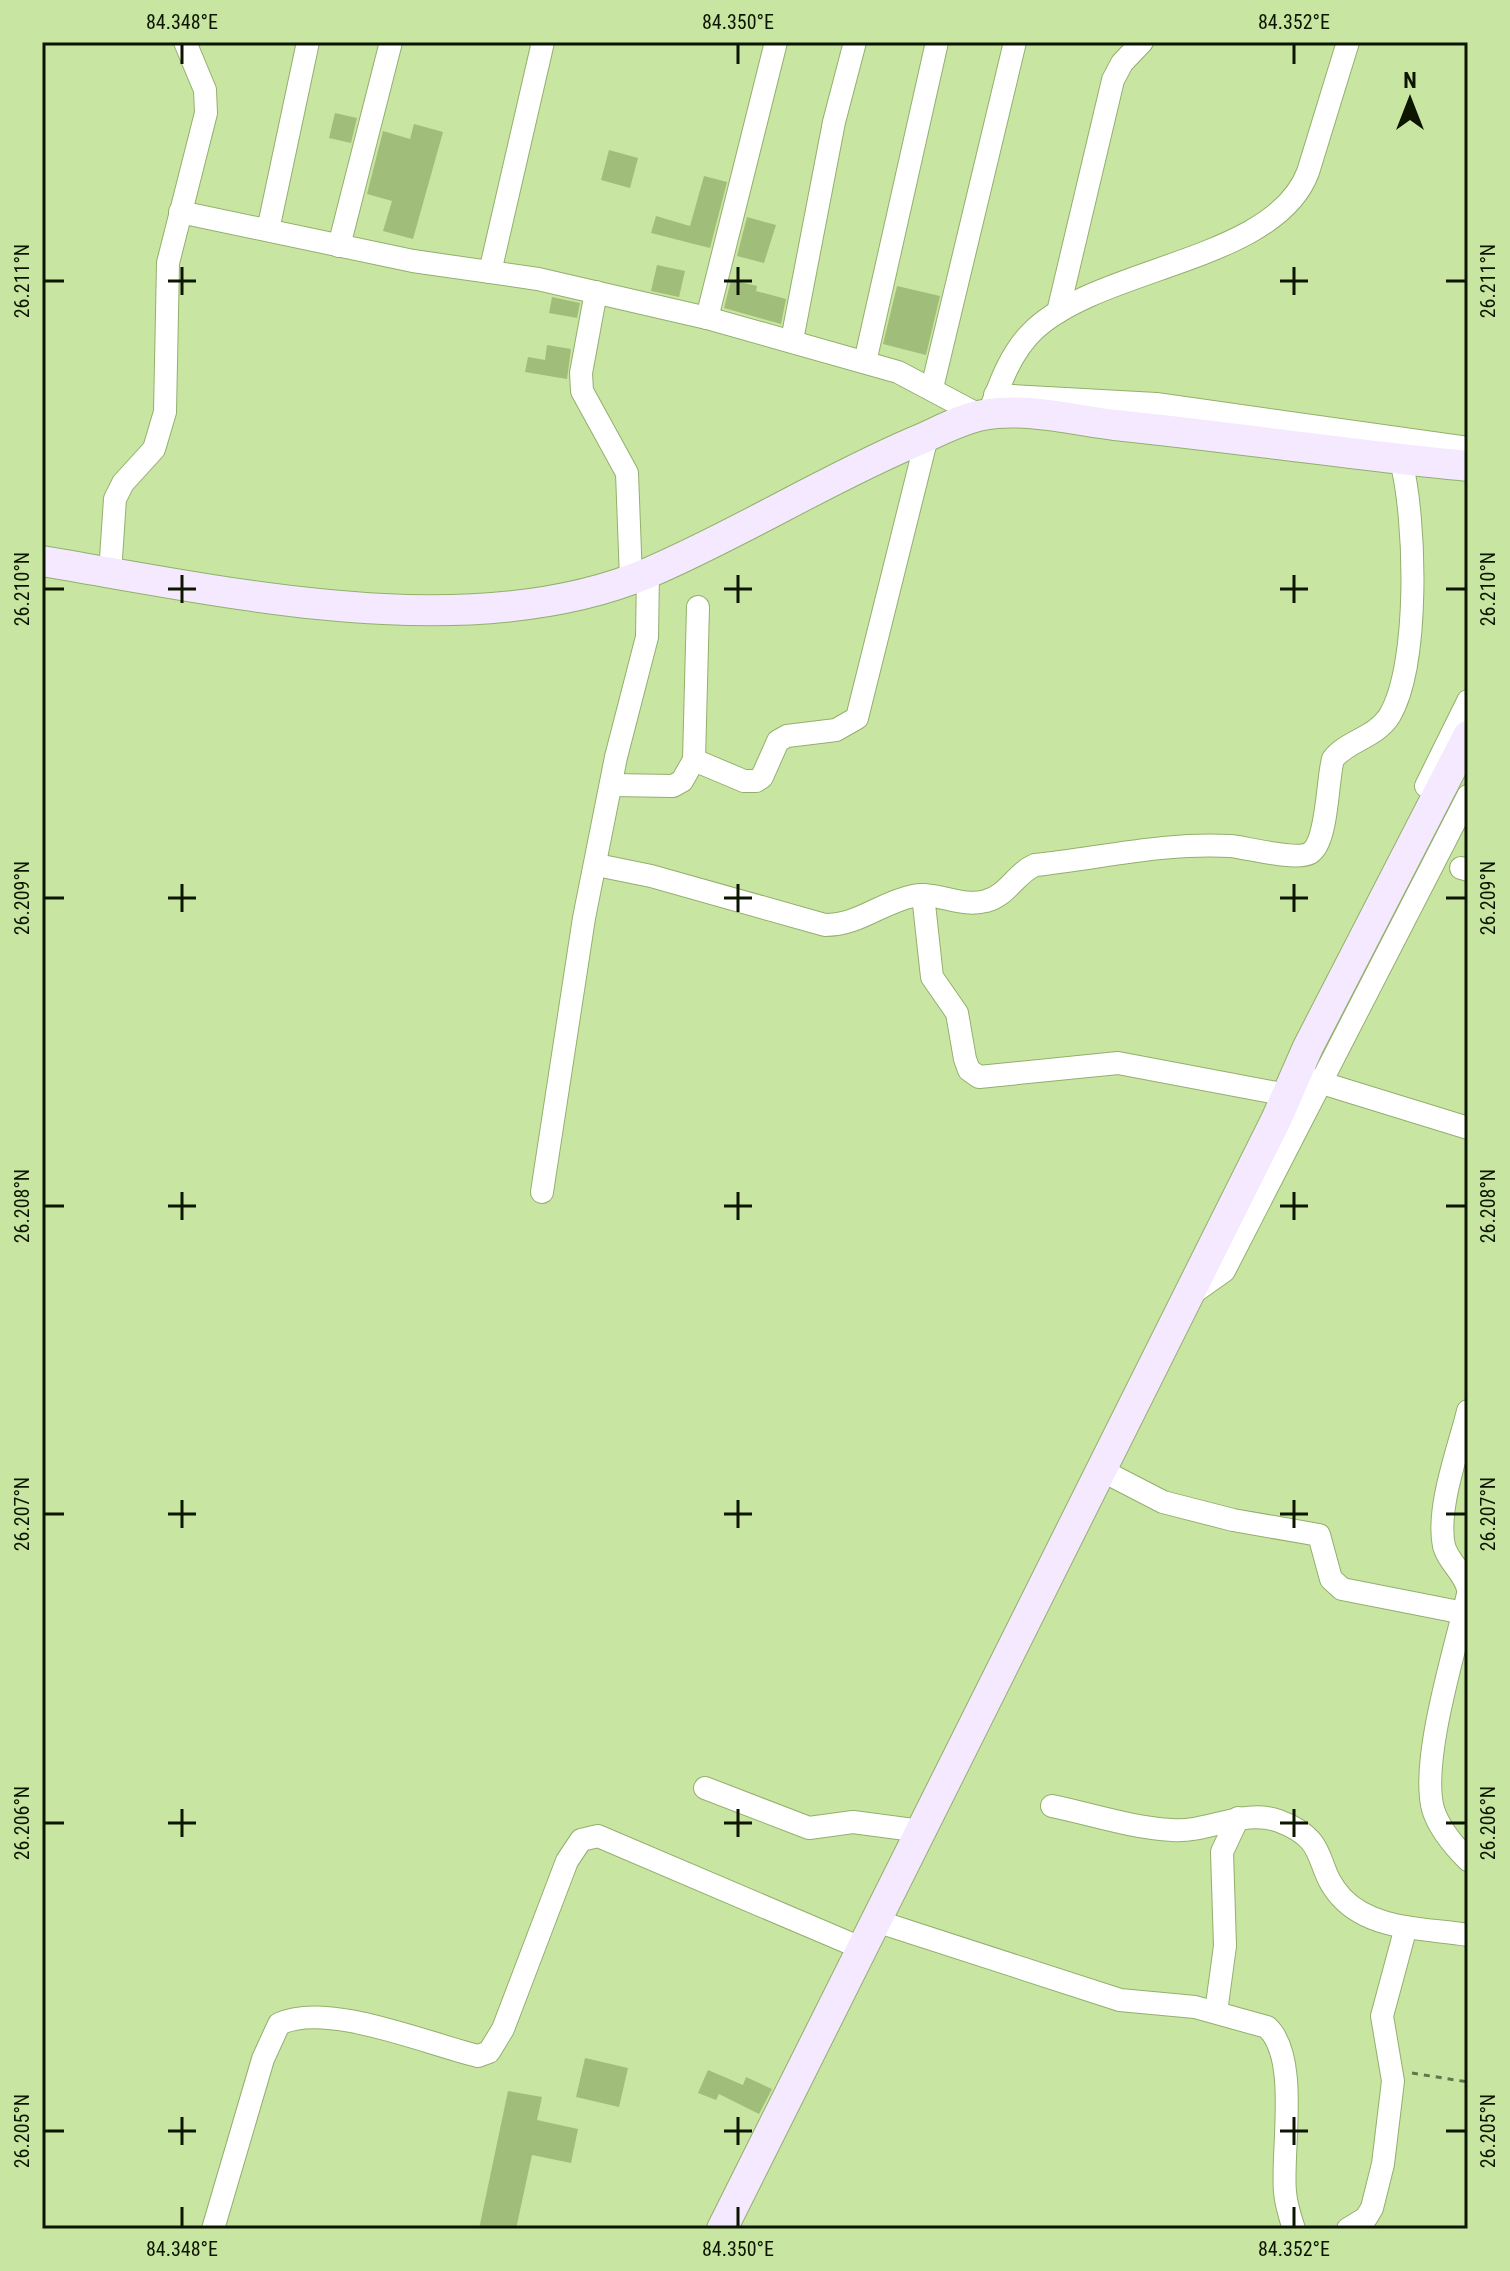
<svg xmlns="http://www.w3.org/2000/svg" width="1510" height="2271" font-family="'Roboto Condensed',sans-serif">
<rect width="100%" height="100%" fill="#c8e6a2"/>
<!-- building -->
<g fill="#a0bd7a">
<polygon points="335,113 357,118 351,143 329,138"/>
<polygon points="414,124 443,132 413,239 383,231 392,201 367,194 383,131 410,139"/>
<polygon points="609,150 638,158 630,188 601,180"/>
<polygon points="704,176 727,182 710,248 651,233 656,216 690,226"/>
<polygon points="747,217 776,225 764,263 737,256"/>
<polygon points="657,265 685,271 679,297 651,291"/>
<polygon points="731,280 757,286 756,291 786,299 781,324 724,308"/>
<polygon points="897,286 940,296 926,355 883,344"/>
<polygon points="552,297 580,303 577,318 549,313"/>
<polygon points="547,345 571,349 567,379 525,372 528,357 545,360"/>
<polygon points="585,2058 628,2068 619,2107 576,2097"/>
<polygon points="708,2070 743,2085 746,2077 772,2089 759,2114 719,2094 716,2100 698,2093"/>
<polygon points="508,2091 542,2097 537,2120 578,2129 571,2163 532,2155 516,2229 479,2229"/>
</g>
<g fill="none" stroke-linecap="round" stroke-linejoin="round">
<defs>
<g id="street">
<polyline points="180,212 413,261 538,279 707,318 898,372 979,415"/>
<polyline points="268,230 308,42"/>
<polyline points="339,246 391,42"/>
<polyline points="490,272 543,42"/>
<polyline points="596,292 581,373 582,391 627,473 631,579"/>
<polyline points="1058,312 1113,80 1122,63 1142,42"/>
<polyline points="707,318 776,42"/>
<polyline points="792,340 834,122 855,42"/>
<polyline points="865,362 937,42"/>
<polyline points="932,388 1015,42"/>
<polyline points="995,395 1156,404 1468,448"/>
<path d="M989,414c10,-29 22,-63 46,-85 68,-63 240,-68 273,-157l40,-130"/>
<polyline points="110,573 115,499 123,483 154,449 165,412 168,263 206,113 205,90 185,42"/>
<polyline points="694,760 744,781 756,781 762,777 778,741 787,736 836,730 857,718 927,437"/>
<polyline points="612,785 673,786 682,781 694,760 698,607"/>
<polyline points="1426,786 1468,701"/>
<path d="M597,865l54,11 174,49c34,0 55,-22 88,-29 24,-5 48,12 73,5 21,-5 30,-28 49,-36 65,-7 131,-23 196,-19 17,2 66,15 79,7 18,-11 17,-73 23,-94 15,-19 43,-21 57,-44 30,-52 26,-197 11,-254"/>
<polyline points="1461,868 1468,870"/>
<polyline points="923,895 932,977 957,1013 965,1059 969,1070 979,1077 1118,1063 1287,1095"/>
<polyline points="1309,1079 1468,1128"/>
<polyline points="542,1192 584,918 616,757 647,637 648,573"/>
<polyline points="1190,1295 1224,1271 1468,796"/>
<path d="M1468,1411c-9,37 -32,97 -24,135 4,16 20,26 24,43"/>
<polyline points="1101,1470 1163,1502 1233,1520 1319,1535 1331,1579 1342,1589 1464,1613"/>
<path d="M1468,1594c-12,53 -48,166 -35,215 6,20 21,37 35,51"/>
<polyline points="705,1788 809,1828 853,1822 921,1831"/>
<path d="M1052,1806c39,8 80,22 120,24 36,3 72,-22 107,-9 53,20 33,45 63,77 31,33 85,30 126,37"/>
<path d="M876,1921l244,79 75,7 72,20c33,30 14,125 18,165 1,13 5,25 9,37"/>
<polyline points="1216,2012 1225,1946 1222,1852 1238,1818"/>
<path d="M213,2229l50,-170 16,-35c48,-23 148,20 199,32l11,-4 14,-23 64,-168 14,-21 17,-4 263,112"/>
<polyline points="1348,2229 1366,2218 1372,2208 1383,2164 1393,2081 1382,2016 1406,1927"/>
</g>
<g id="secondary">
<path d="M42,561c186,31 427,87 606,12 91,-39 175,-92 266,-131 22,-9 46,-23 69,-27 41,-8 91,5 132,10 118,12 235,30 353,41"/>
<polyline points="722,2229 1276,1120 1308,1047 1468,736"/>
</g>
</defs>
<!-- street casing -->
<use href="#street" stroke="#93af6d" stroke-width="24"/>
<!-- secondary casing -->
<use href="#secondary" stroke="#93af6d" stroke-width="32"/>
<!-- path -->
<polyline stroke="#63764b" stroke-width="3" stroke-dasharray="6 6" stroke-linecap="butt" points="1412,2073 1468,2082"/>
<!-- street -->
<use href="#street" stroke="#fff" stroke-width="22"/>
<!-- secondary -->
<use href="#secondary" stroke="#f4e9ff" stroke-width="30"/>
</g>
<!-- ticks -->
<path fill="none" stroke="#0c1500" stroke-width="3" d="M182,44v20M738,44v20M1294,44v20M182,267v28M738,267v28M1294,267v28M44,281h20M168,281h28M724,281h28M1280,281h28M1446,281h20M182,575v28M738,575v28M1294,575v28M44,589h20M168,589h28M724,589h28M1280,589h28M1446,589h20M182,884v28M738,884v28M1294,884v28M44,898h20M168,898h28M724,898h28M1280,898h28M1446,898h20M182,1192v28M738,1192v28M1294,1192v28M44,1206h20M168,1206h28M724,1206h28M1280,1206h28M1446,1206h20M182,1500v28M738,1500v28M1294,1500v28M44,1514h20M168,1514h28M724,1514h28M1280,1514h28M1446,1514h20M182,1809v28M738,1809v28M1294,1809v28M44,1823h20M168,1823h28M724,1823h28M1280,1823h28M1446,1823h20M182,2117v28M738,2117v28M1294,2117v28M44,2131h20M168,2131h28M724,2131h28M1280,2131h28M1446,2131h20M182,2207v20M738,2207v20M1294,2207v20"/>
<!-- border -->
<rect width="1510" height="2271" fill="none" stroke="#c8e6a2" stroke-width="88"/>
<!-- north arrow -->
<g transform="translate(1410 100)" stroke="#c8e6a2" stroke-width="6" paint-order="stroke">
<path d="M0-6L14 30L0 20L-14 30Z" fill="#0c1500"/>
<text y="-12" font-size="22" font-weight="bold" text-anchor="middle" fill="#0c1500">N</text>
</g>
<rect x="44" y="44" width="1422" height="2183" fill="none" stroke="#0c1500" stroke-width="3"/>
<g font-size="20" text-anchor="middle" fill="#0c1500">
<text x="182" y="29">84.348°E</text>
<text x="738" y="29">84.350°E</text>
<text x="1294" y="29">84.352°E</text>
<text transform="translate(22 281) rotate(-90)" y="7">26.211°N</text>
<text transform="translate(1488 281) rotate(-90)" y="7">26.211°N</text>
<text transform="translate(22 589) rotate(-90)" y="7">26.210°N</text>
<text transform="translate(1488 589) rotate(-90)" y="7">26.210°N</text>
<text transform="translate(22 898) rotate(-90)" y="7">26.209°N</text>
<text transform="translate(1488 898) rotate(-90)" y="7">26.209°N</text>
<text transform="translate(22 1206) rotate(-90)" y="7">26.208°N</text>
<text transform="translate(1488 1206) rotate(-90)" y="7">26.208°N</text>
<text transform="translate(22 1514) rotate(-90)" y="7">26.207°N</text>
<text transform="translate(1488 1514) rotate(-90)" y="7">26.207°N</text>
<text transform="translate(22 1823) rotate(-90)" y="7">26.206°N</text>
<text transform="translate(1488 1823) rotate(-90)" y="7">26.206°N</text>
<text transform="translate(22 2131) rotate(-90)" y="7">26.205°N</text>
<text transform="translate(1488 2131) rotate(-90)" y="7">26.205°N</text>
<text x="182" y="2256">84.348°E</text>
<text x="738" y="2256">84.350°E</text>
<text x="1294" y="2256">84.352°E</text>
</g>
</svg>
